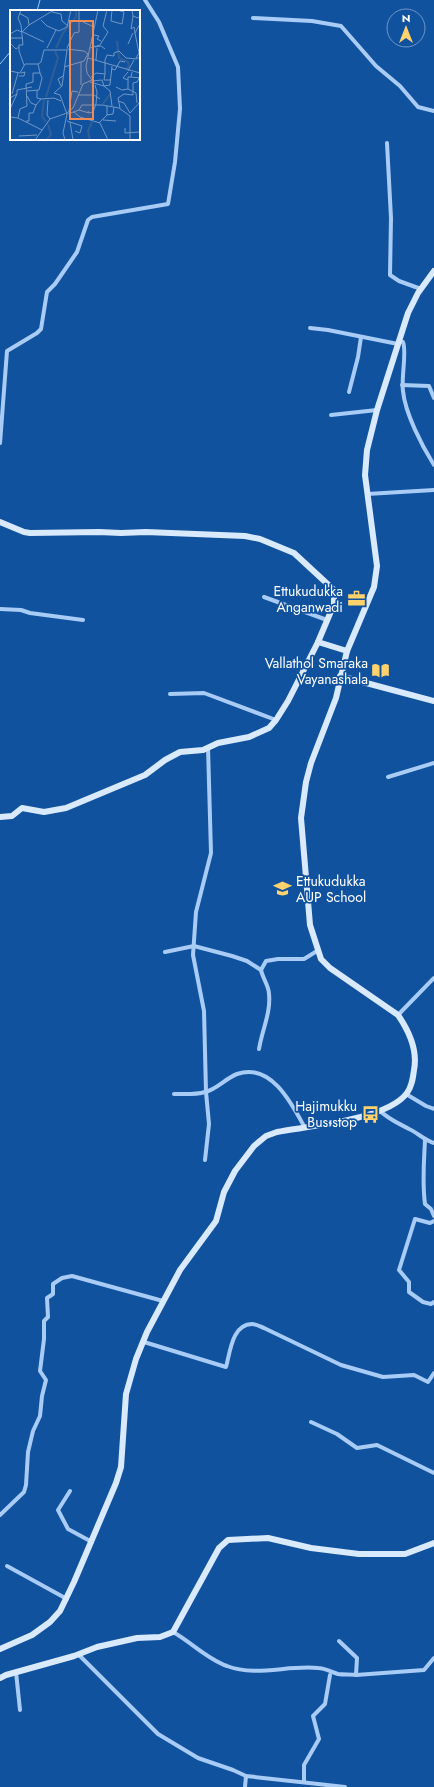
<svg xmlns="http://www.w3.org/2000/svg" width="434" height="1787" font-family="Jost,sans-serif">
<rect width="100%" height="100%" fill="#11529f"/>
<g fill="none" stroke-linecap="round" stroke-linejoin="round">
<!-- stream -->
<g stroke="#9ac8f8" stroke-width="1">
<polyline points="37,11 40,0"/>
<polyline points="0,64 11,51"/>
</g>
<!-- street -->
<g stroke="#a8ccf5" stroke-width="4">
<polyline points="253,18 312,21 341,26 376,66 400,86 418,107 434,111"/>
<polyline points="387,143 391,218 390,275 399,281 421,289"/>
<polyline points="310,328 328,330 398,344"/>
<path d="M399,341l4,1c4,9 -2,37 0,49 2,22 19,55 31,74"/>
<polyline points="402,385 429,386 434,398"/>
<polyline points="349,392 358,357 361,337"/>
<polyline points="331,415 377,410"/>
<polyline points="0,443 7,351 37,333 41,329 47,292 55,284 77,252 88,220 92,217 168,204 175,162 180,109 178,67 159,22 145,0"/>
<polyline points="367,494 434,490"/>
<polyline points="264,597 327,620"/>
<polyline points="0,609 21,610 30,613 83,620"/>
<polyline points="170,694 204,693 276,720"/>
<polyline points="388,777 434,763"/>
<polyline points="165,952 194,946 232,956 247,961 261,970 266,961 278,959 304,959 317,951"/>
<polyline points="398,1015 434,978"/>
<path d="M259,1049c3,-19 12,-36 10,-55 0,-8 -6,-15 -8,-24"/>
<path d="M174,1094c10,0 21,1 31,-2 11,-2 21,-14 32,-18 34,-12 55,30 68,54"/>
<polyline points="406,1094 426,1106 434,1109"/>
<path d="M379,1110c9,9 19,13 30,19 9,4 15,11 25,14"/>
<path d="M425,1140c-1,22 -3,42 0,64l6,5 3,7"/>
<polyline points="205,1160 209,1124 206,1092 204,1011 193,955 196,912 211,853 208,747"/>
<polyline points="434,1221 430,1223 415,1219 399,1270 409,1282 409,1292 423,1302 431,1304 434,1302"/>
<path d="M144,1342l82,25c4,-14 6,-43 26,-43 4,0 9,3 12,4l77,37 42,12 31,-2 14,7 6,-9"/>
<polyline points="311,1422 337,1434 357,1448 377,1445 434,1473"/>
<polyline points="70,1491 58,1510 68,1529 92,1542"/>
<polyline points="0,1515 24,1492 26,1485 28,1452 33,1431 40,1416 42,1396 46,1380 40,1371 44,1339 44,1321 48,1317 47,1298 53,1294 53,1284 62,1278 72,1276 163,1301"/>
<polyline points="7,1566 67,1599"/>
<path d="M173,1632c18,10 34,27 54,34 29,11 60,-1 91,2 7,0 13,4 20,6 6,1 13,0 18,1l1,-17 -18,-17"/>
<polyline points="78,1654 158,1734 198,1758 233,1770 246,1776 345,1787"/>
<polyline points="16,1672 20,1710"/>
<polyline points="356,1675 424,1670 434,1658"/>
<polyline points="304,1782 304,1765 319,1739 313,1716 325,1704 330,1675"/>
<polyline points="245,1787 246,1776"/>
</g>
<!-- secondary -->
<g stroke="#d9e9fe" stroke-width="6">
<polyline points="0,522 24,532 30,533 99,532 121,533 146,532 245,536 260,539 294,553 334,590 334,604 318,642 288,701 276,720 269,728 249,737 218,743 203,750 180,752 165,760 145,775 66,808 44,812 22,808 12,816 0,817"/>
<polyline points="318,642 347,651"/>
<polyline points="340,676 434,701"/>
<path d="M0,1649l32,-14 18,-13 10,-11 14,-29 42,-99 5,-16 5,-73 10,-35 11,-27 33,-62 36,-49 8,-29 11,-21 19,-25 12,-10 11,-4c32,-6 110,-12 130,-39 5,-7 6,-15 7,-23 4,-20 -5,-39 -16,-55l-68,-47 -9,-9 -11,-34 -9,-107 5,-36 5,-19 25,-65 11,-47 27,-64 3,-21 -12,-91 2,-25 10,-40 31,-97 10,-20 16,-22"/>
<polyline points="0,1678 6,1675 74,1656 97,1647 137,1638 160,1637 173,1632 219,1548 228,1540 268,1538 311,1548 359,1554 405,1554 434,1543"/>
</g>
</g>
<!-- icons -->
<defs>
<symbol id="office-bare" viewBox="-9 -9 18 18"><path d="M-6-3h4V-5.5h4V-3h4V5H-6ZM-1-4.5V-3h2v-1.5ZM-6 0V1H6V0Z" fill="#ffd26c" stroke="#11529f" stroke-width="2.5" paint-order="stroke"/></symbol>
<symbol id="library-bare" viewBox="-9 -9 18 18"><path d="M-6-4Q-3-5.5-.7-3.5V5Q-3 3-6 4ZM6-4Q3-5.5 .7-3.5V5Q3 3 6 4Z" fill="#ffd26c" stroke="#11529f" stroke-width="2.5" paint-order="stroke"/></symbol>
<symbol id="school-bare" viewBox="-9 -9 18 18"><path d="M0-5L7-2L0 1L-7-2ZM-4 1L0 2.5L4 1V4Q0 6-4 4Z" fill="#ffd26c" stroke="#11529f" stroke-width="2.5" paint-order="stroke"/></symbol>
<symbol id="bus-bare" viewBox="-9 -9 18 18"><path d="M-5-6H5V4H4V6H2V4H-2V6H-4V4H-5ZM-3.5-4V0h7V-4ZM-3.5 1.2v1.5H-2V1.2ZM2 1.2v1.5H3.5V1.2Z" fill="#ffd26c" stroke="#11529f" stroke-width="2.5" paint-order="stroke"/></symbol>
</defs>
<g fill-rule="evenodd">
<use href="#office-bare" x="344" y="586" width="25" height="25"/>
<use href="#library-bare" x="368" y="658" width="25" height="25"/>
<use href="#school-bare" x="270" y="876" width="25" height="25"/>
<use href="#bus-bare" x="358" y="1102" width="25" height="25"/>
</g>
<g text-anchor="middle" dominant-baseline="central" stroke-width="3.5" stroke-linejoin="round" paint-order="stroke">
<!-- poi labels -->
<g font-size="14" fill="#fff" stroke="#11529f" text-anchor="end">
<text x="343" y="591">Ettukudukka<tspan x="343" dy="16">Anganwadi</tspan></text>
<text x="368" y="663">Vallathol Smaraka<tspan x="368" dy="16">Vayanashala</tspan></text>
<text x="296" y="881" text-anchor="start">Ettukudukka<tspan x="296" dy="16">AUP School</tspan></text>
<text x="357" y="1106">Hajimukku<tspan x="357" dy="16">Bus stop</tspan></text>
</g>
</g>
<!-- overview -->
<g transform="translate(10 10)">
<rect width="130" height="130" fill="#11529f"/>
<path fill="none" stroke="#305f97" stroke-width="2" d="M107,31l2,17 9,4 1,5 -3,1M46,38l7,-15 13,-16v-7M36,87l12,-39 -3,-7M34,90l-2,16 4,6M93,94l7,-10M37,129l4,-4 -3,-11M80,130l-2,-9 4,-9"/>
<path fill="none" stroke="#7097c5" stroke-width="1" d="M11,0l-3,8 3,7 2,20h-4v6l5,14M102,0l-1,11 11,3 2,-12 -7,-2M122,0l1,6 5,2 2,-2M42,2l9,2 1,7 6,5M9,3l9,5 1,7M123,6l-2,13 3,-2 1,6M31,10l6,6 12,5 8,-4 4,-17M73,12l11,5M130,14l-5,9 4,20 -3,5h4M12,22l7,-7 25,-15M13,22l21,10M0,24l7,-4 5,2M84,25l5,1 -2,3 4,2M0,28h13M81,32l4,5 6,-1 4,3M0,33l6,6 3,-2M118,34l5,-11M37,38l9,-18M57,38l7,-15 5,-1v-22M80,38l10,-3 8,-13 -5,-6 4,-16M78,48l52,15M86,50l1,-12M102,56l-2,19 -6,1 6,5 2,15M54,57l20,-6 4,-7 -4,-3 -17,-2M102,59l3,1 5,-9 5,1M0,61l10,2 5,-9h13M118,61l6,-11M122,62l-1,5h-3v12l8,4 1,10M95,64l-1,6h7M9,66h5l1,-4 -4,1M81,67l5,-4 9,1v-14l2,-5 7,1v-3l5,-2 7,7 11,1M121,67l9,1v3M118,70l-5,-2 5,-6M80,72l14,4 -2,-6 -10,1M71,75v-23M85,75l2,7 -1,12M51,76l-3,-7 5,-3M106,77l6,3 6,-1M27,80v8l4,1M17,81l12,-1 3,-12 -2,-5M2,84l6,-21M68,85h16l6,4M0,88l7,-4v-4l15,-3M38,90l-1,15 3,4M108,91l6,2 6,10M26,95l5,-6 13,-1 7,3M110,98l-2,-10 6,-4 9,1v-12l4,-1 3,-5M0,99l7,-15M69,100l10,3 -1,-2M59,101l3,-20 6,1M64,102l6,5 20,6 8,17M57,103l6,-5 10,-24 9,-4 -5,-7 -1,-7 12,-56M79,103l4,-1 3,-8M120,103l10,-11M58,104l11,-4 3,-5h20l17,3 11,8v24M97,105l6,-1 1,-7M0,107l8,1 2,-9 7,-3 -1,-22 7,-2v-9h7l-2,-9 3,-2 3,-12h23l-5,36 -8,7 6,2 7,19 -4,19 2,7M8,108l24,12M93,110l13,1M16,111h3v-8h4l3,-8 -5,-2 -4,-7M57,111l15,5 -2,7 -5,-2M60,112l3,18M89,113l8,-8v-9M115,118v5l15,-1M9,126l18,-1M25,130l15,-21 17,-6"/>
<path fill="#ef8b55" fill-opacity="0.15" stroke="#ef8b55" stroke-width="2" d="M60,11h23v98h-23z"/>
<rect width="130" height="130" fill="none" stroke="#fff" stroke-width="2"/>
</g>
<!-- north arrow -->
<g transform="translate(406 28)"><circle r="19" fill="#11529f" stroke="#7097c5"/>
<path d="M0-3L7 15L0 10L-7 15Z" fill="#ffd26c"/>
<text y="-6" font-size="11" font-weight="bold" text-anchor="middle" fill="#ffffff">N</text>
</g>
</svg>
